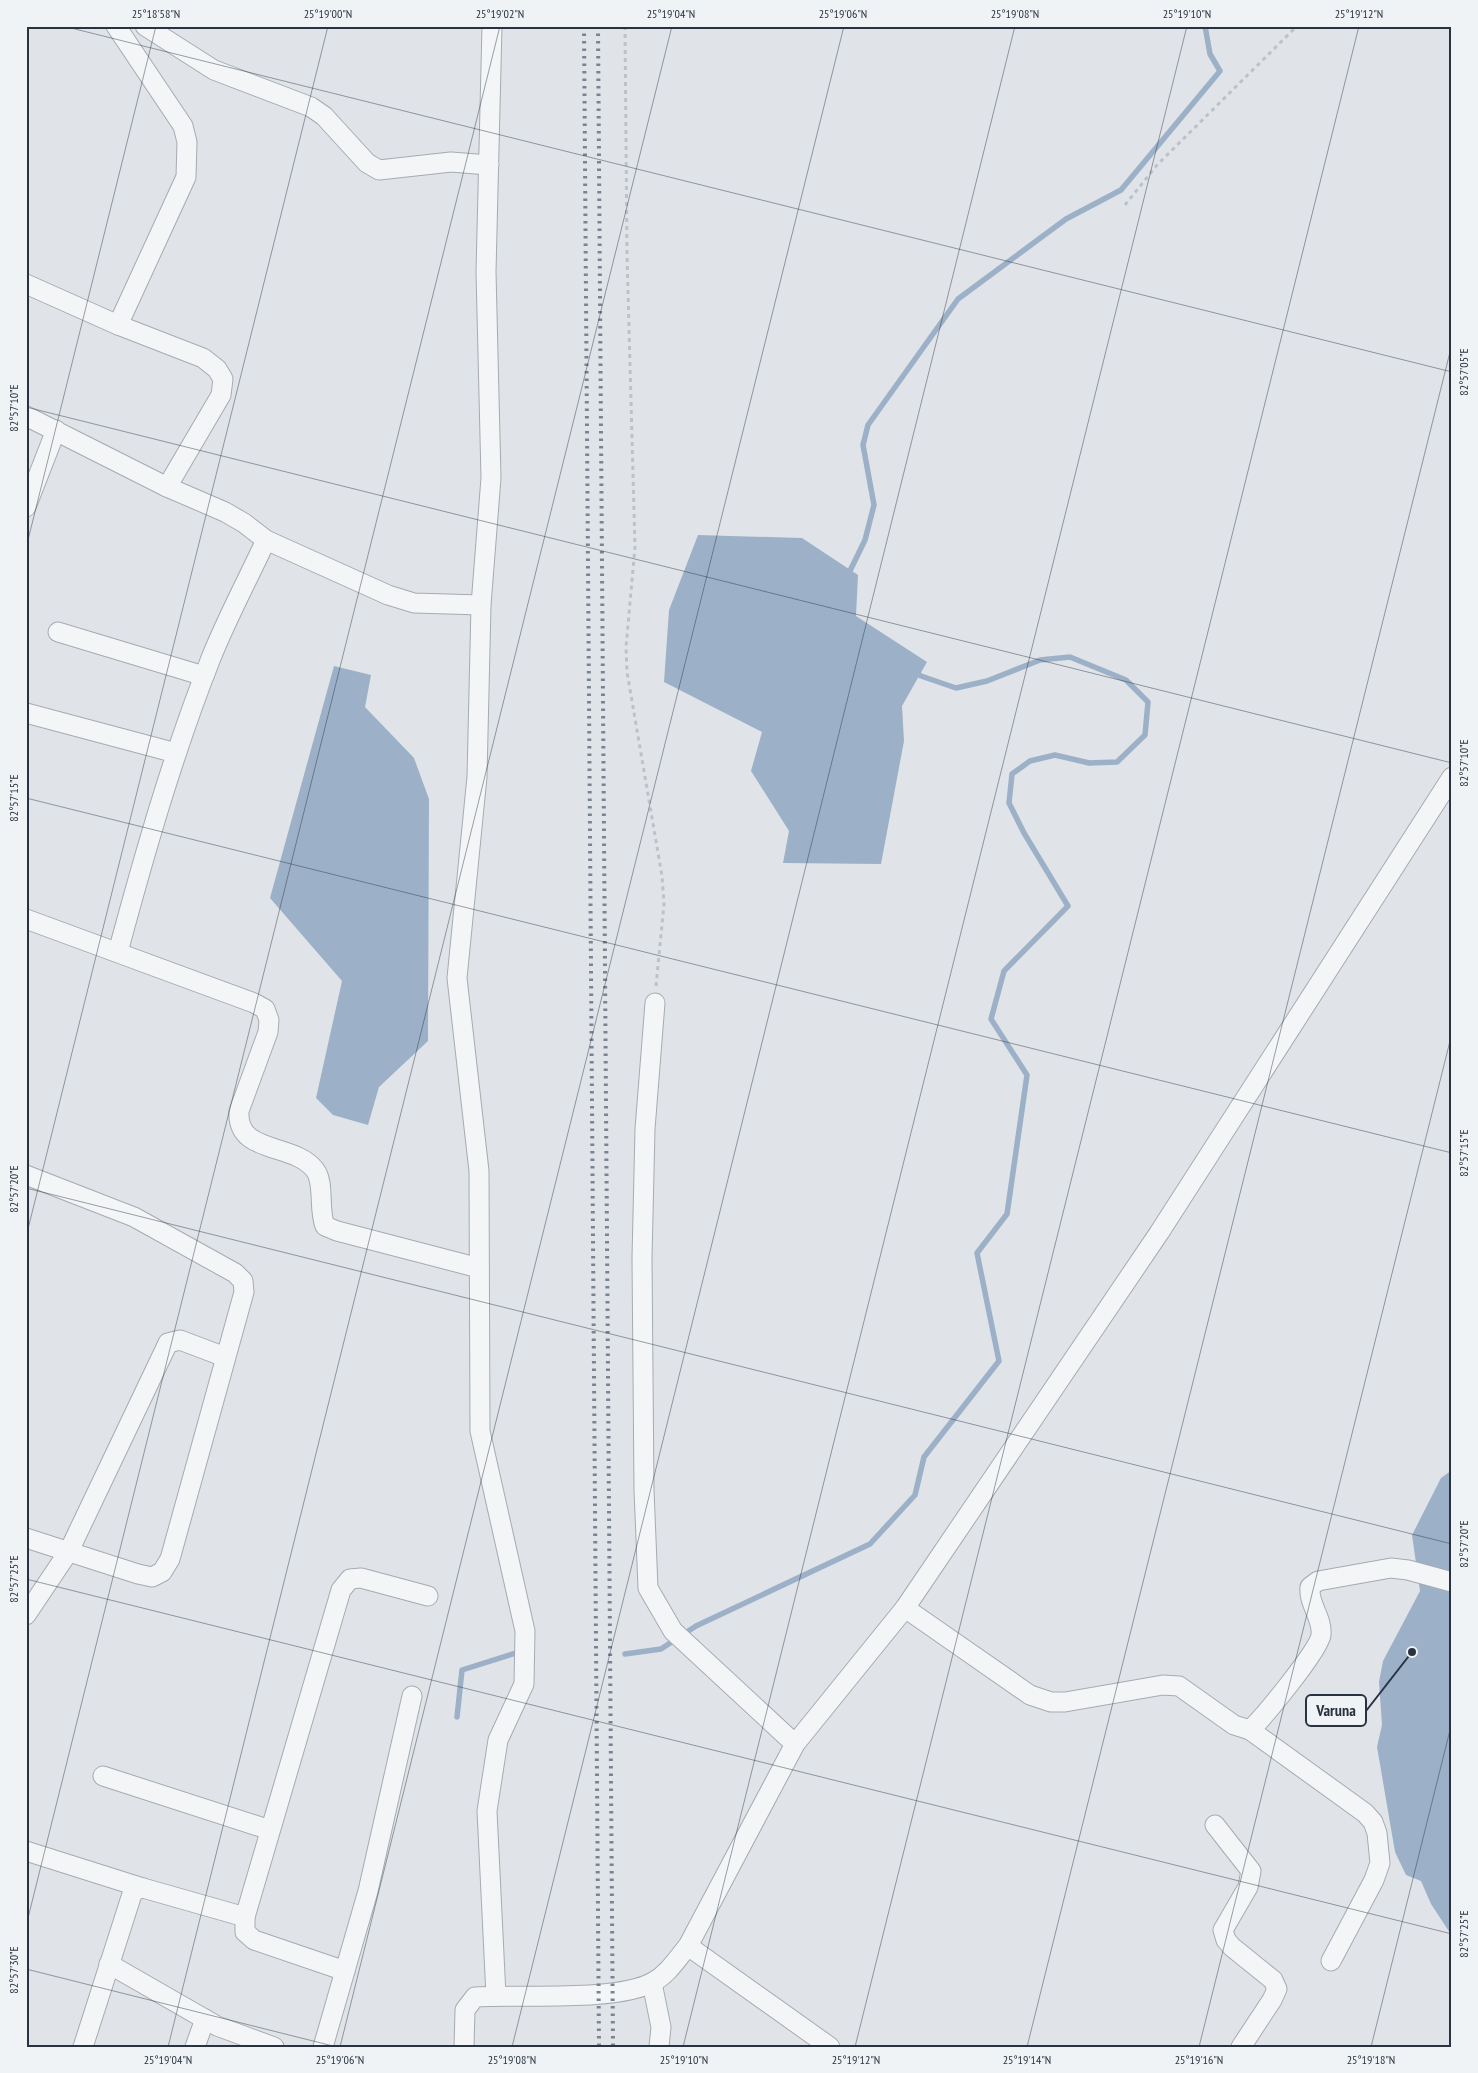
<svg xmlns="http://www.w3.org/2000/svg" width="1478" height="2073" font-family="'PT Sans Narrow',sans-serif">
<rect width="100%" height="100%" fill="#e0e4e9"/>
<!-- water -->
<g fill="#9cb1c8">
<polygon points="698,535 802,538 858,575 856,616 927,662 902,706 904,741 881,864 783,863 789,831 751,771 762,732 664,682 669,610"/>
<polygon points="334,666 371,675 365,707 414,758 429,799 428,1041 379,1087 368,1125 333,1115 316,1098 342,981 270,898"/>
<polygon points="1452,1470 1452,1936 1431,1904 1421,1881 1406,1875 1395,1852 1377,1747 1382,1725 1379,1682 1383,1661 1420,1591 1412,1535 1441,1478"/>
</g>
<g fill="none" stroke-linecap="round" stroke-linejoin="round">
<!-- stream -->
<g stroke="#9cb1c8" stroke-width="5.5">
<polyline points="847,577 865,540 874,505 863,445 868,425 958,299 1066,219 1121,190 1220,71 1210,54 1205,26"/>
<polyline points="625,1654 661,1649 696,1626 870,1544 915,1495 924,1457 999,1361 977,1253 1007,1214 1027,1075 991,1019 1004,971 1068,906 1024,833 1009,803 1012,774 1030,761 1055,755 1089,763 1117,762 1145,735 1148,702 1126,680 1070,657 1040,660 987,681 956,688 921,676 914,671"/>
<polyline points="457,1717 462,1670 519,1652"/>
</g>
<defs>
<g id="minor">
<polyline points="116,26 183,126 187,142 186,177 118,325"/>
<polyline points="145,26 214,70 311,107 324,116 367,163 379,170 451,162 489,165"/>
<polyline points="492,26 486,272 491,478 481,605 477,777 457,978 479,1171 480,1431 525,1631 524,1684 498,1740 487,1811 496,1996"/>
<polyline points="26,284 118,325 203,358 217,369 223,379 221,395 167,487"/>
<polyline points="26,416 167,487 225,512 244,523 266,540 388,595 414,603 481,605"/>
<polyline points="26,507 56,430"/>
<polyline points="58,632 204,676"/>
<polyline points="26,713 176,753"/>
<path d="M26,919l228,84 11,6 4,11 -1,12 -29,79c-3,44 55,31 76,59 10,13 3,39 10,56l12,5 142,37"/>
<path d="M118,952c27,-100 55,-198 93,-294 16,-40 37,-79 55,-118"/>
<polyline points="655,1003 645,1129 642,1258 644,1490 648,1588 673,1631 795,1744"/>
<polyline points="26,1175 134,1217 235,1273 243,1281 244,1292 170,1559 162,1572 152,1577 138,1574 26,1538"/>
<path d="M905,1608l125,87 21,7h14l98,-17 16,1 55,39 16,5c13,-12 69,-80 71,-95 2,-17 -13,-31 -11,-48l8,-6 73,-13 17,2 44,12"/>
<polyline points="26,1615 69,1551 168,1343 180,1340 225,1357"/>
<polyline points="1250,1730 1365,1813 1373,1822 1377,1833 1380,1863 1374,1880 1331,1961"/>
<polyline points="103,1776 270,1830"/>
<polyline points="1215,1825 1251,1871 1248,1887 1223,1930 1226,1940 1232,1947 1273,1980 1277,1989 1272,2000 1241,2047"/>
<polyline points="26,1851 143,1888"/>
<polyline points="688,1946 830,2047"/>
<polyline points="109,1964 217,2026 274,2047"/>
<polyline points="345,1971 254,1940 245,1932 245,1917 341,1590 350,1579 361,1578 428,1596"/>
<polyline points="652,1983 661,2027 659,2047"/>
<polyline points="83,2047 133,1891 143,1888 245,1917"/>
<polyline points="195,2047 205,2019"/>
<polyline points="323,2047 368,1891 412,1696"/>
<path d="M464,2047l1,-37 10,-13c45,-3 142,5 178,-15 15,-8 24,-23 35,-36l107,-202 110,-136 254,-375 293,-456"/>
</g>
</defs>
<!-- minor casing -->
<use href="#minor" stroke="#a5abb3" stroke-width="21"/>
<!-- path -->
<g stroke="#bec2c7" stroke-width="3" stroke-dasharray="4 4" stroke-linecap="butt">
<polyline points="625,26 627,255 635,547 626,647 627,672 662,876 664,904 656,986"/>
<polyline points="1125,205 1157,165 1297,26"/>
</g>
<!-- minor -->
<use href="#minor" stroke="#f3f5f7" stroke-width="19"/>
<!-- rail -->
<g stroke="#7a8392" stroke-width="4" stroke-dasharray="2.5 5" stroke-linecap="butt">
<polyline points="584,26 599,2047"/>
<polyline points="598,26 613,2047"/>
</g>
</g>
<!-- ticks -->
<path fill="none" stroke="#293240" stroke-width="1" stroke-opacity="0.45" d="M63,26l1389,346M26,407l1426,356M26,548l130,-522M26,798l1426,355M26,1188l1426,356M26,1237l302,-1211M26,1579l1426,355M26,1926l474,-1900M26,1969l311,78M168,2047l504,-2021M340,2047l504,-2021M512,2047l503,-2021M683,2047l504,-2021M855,2047l504,-2021M1027,2047l425,-1703M1199,2047l253,-1014M1371,2047l81,-325"/>
<!-- callouts -->
<path fill="none" stroke="#293240" stroke-width="2" d="M1412 1652L1366 1711"/>
<circle fill="#293240" stroke="#f0f3f6" stroke-width="2" cx="1412" cy="1652" r="5"/>
<rect fill="#f0f3f6" stroke="#293240" stroke-width="2" x="1306" y="1695" width="60" height="31" rx="5"/>
<g font-size="16" text-anchor="middle" font-weight="bold" fill="#293240">
<text x="1336" y="1716">Varuna</text>
</g>
<!-- border -->
<rect width="1478" height="2073" fill="none" stroke="#f0f3f6" stroke-width="55"/>
<rect x="28" y="28" width="1422" height="2018" fill="none" stroke="#293240" stroke-width="2"/>
<g font-size="12" text-anchor="middle" fill="#293240">
<text x="156" y="18">25°18'58"N</text>
<text x="328" y="18">25°19'00"N</text>
<text x="500" y="18">25°19'02"N</text>
<text x="671" y="18">25°19'04"N</text>
<text x="843" y="18">25°19'06"N</text>
<text x="1015" y="18">25°19'08"N</text>
<text x="1187" y="18">25°19'10"N</text>
<text x="1359" y="18">25°19'12"N</text>
<text transform="translate(1464 372) rotate(-90)" y="4">82°57'05"E</text>
<text transform="translate(14 408) rotate(-90)" y="4">82°57'10"E</text>
<text transform="translate(1464 763) rotate(-90)" y="4">82°57'10"E</text>
<text transform="translate(14 798) rotate(-90)" y="4">82°57'15"E</text>
<text transform="translate(1464 1153) rotate(-90)" y="4">82°57'15"E</text>
<text transform="translate(14 1189) rotate(-90)" y="4">82°57'20"E</text>
<text transform="translate(1464 1544) rotate(-90)" y="4">82°57'20"E</text>
<text transform="translate(14 1579) rotate(-90)" y="4">82°57'25"E</text>
<text transform="translate(1464 1934) rotate(-90)" y="4">82°57'25"E</text>
<text transform="translate(14 1970) rotate(-90)" y="4">82°57'30"E</text>
<text x="168" y="2064">25°19'04"N</text>
<text x="340" y="2064">25°19'06"N</text>
<text x="512" y="2064">25°19'08"N</text>
<text x="684" y="2064">25°19'10"N</text>
<text x="856" y="2064">25°19'12"N</text>
<text x="1027" y="2064">25°19'14"N</text>
<text x="1199" y="2064">25°19'16"N</text>
<text x="1371" y="2064">25°19'18"N</text>
</g>
</svg>
